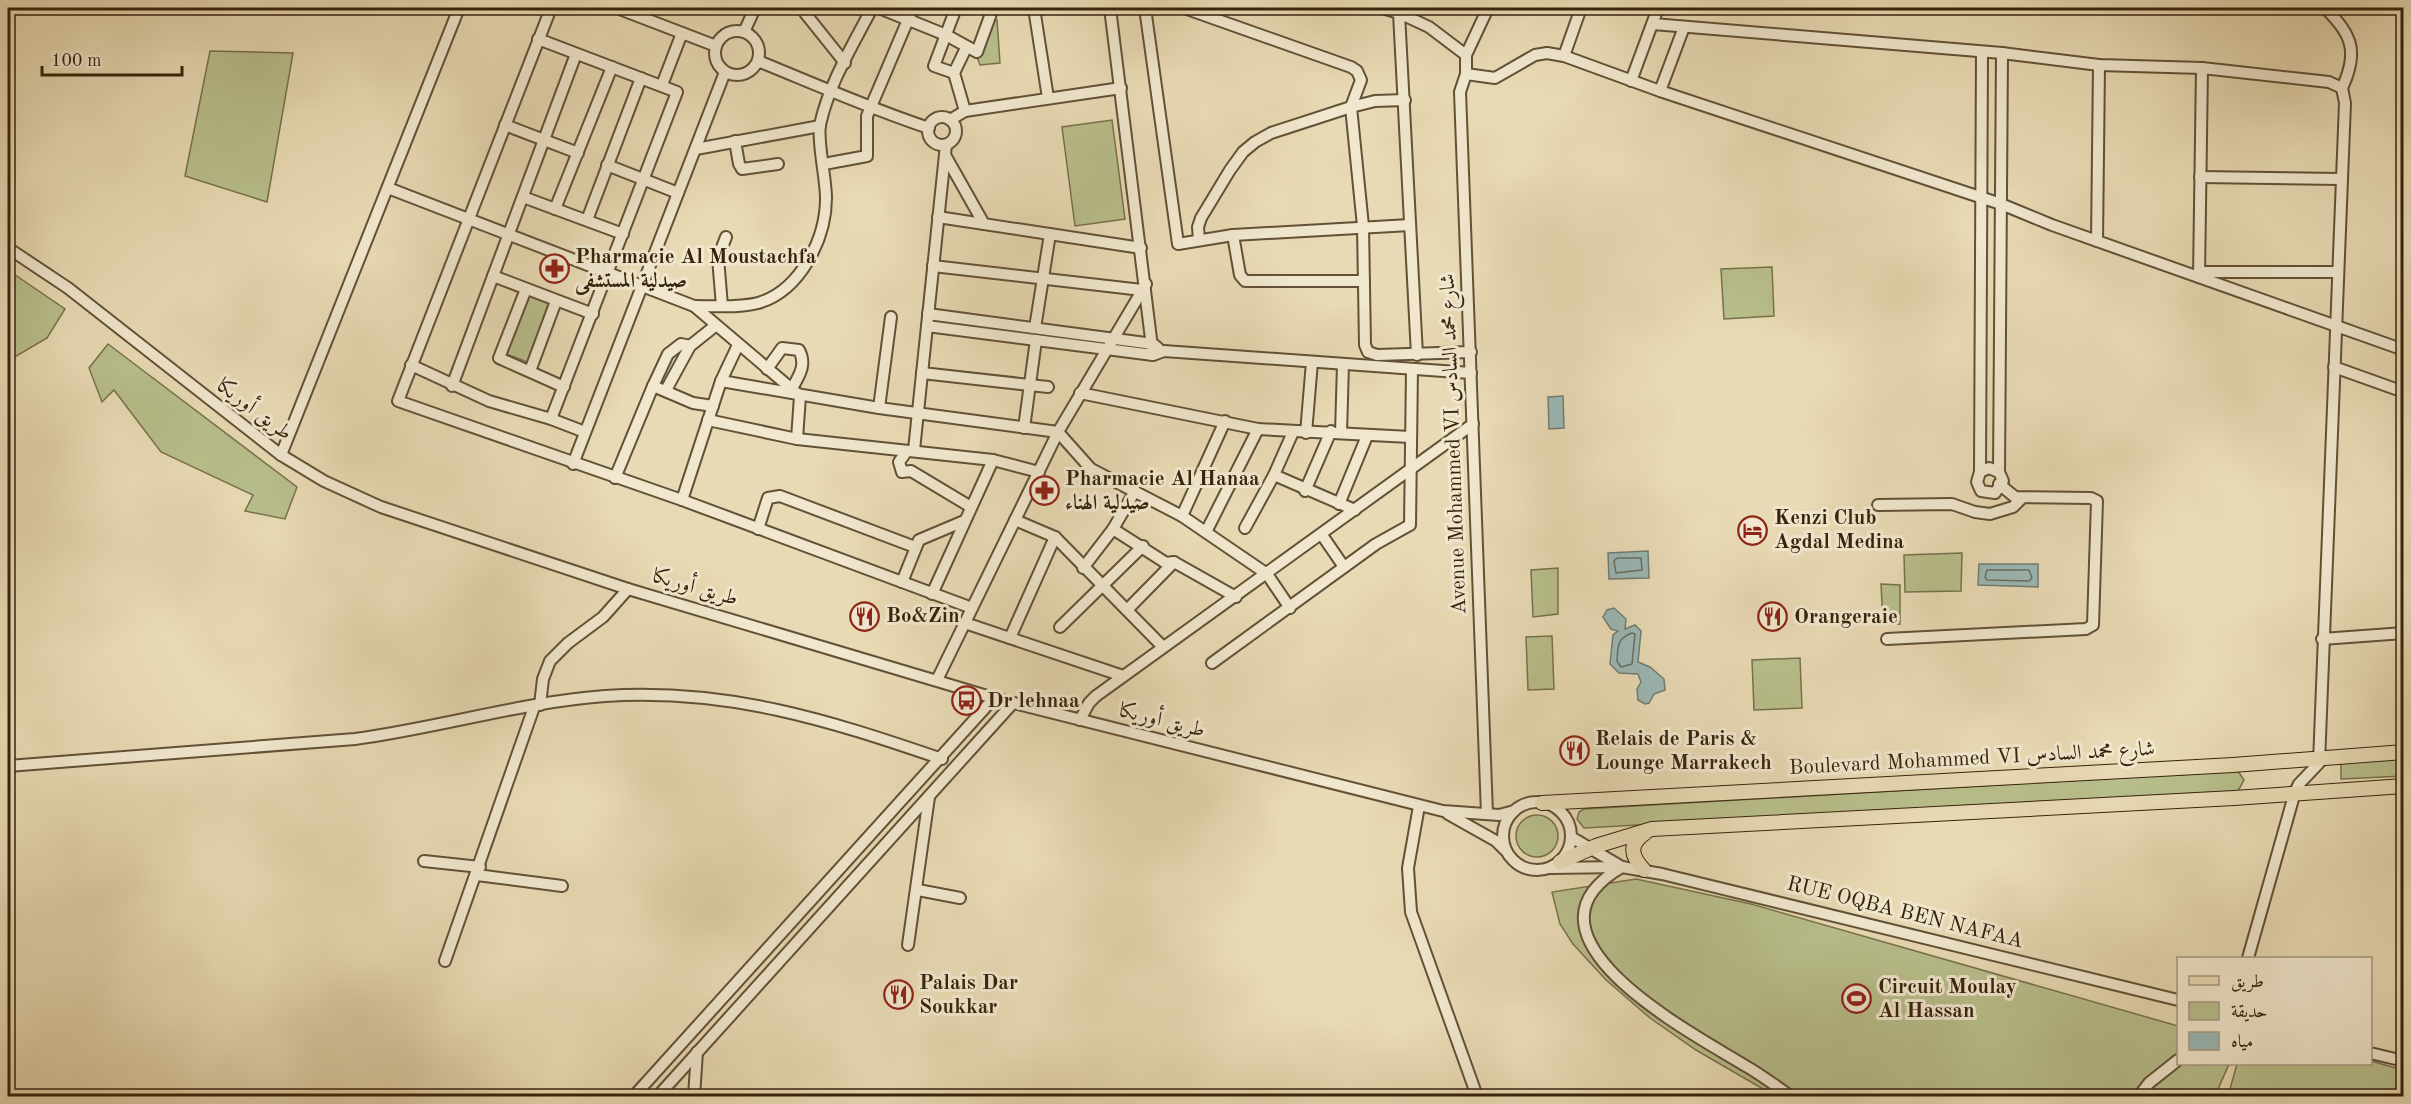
<svg xmlns="http://www.w3.org/2000/svg" width="2411" height="1104" font-family="'Old Standard TT',Amiri,serif">
<rect width="100%" height="100%" fill="#e8dab4"/>
<filter id="stains"><feTurbulence type="fractalNoise" baseFrequency=".00333" numOctaves="4"/><feColorMatrix values="0 0 0 0 .2 0 0 0 0 .09 0 0 0 0 .02 0 0 0 .5 -.17"/></filter>
<radialGradient id="worn" r=".72"><stop offset=".6" stop-color="#630" stop-opacity="0"/><stop offset="1" stop-color="#630" stop-opacity=".3"/></radialGradient>
<!-- green -->
<g fill="#b8bf8c" stroke="#77714c" stroke-width="1.5">
<polygon points="989,17 997,20 1000,63 980,65 977,57"/>
<polygon points="210,51 293,53 267,202 185,176"/>
<polygon points="1112,120 1125,219 1075,226 1062,127"/>
<polygon points="1772,267 1774,316 1724,319 1721,269"/>
<polygon points="8,270 65,309 47,338 8,361"/>
<polygon points="528,291 554,301 530,363 504,353"/>
<polygon points="108,344 297,487 285,519 245,511 253,495 161,452 114,390 102,402 89,368"/>
<polygon points="1962,553 1961,591 1905,592 1904,555"/>
<polygon points="1558,568 1558,614 1533,617 1531,570"/>
<polygon points="1881,584 1900,585 1900,624 1883,625"/>
<polygon points="1552,636 1554,689 1528,690 1526,637"/>
<polygon points="1800,658 1802,708 1754,710 1752,660"/>
<polygon points="2403,759 2403,776 2341,779 2341,763"/>
<polygon points="2238,771 2244,780 2238,791 1584,828 1577,819 1579,812 1584,809"/>
<circle cx="1537" cy="836" r="21"/>
<polygon points="1636,879 1751,904 2178,1026 2178,1064 2229,1064 2215,1096 1775,1096 1696,1050 1650,1018 1606,980 1573,944 1560,924 1552,892"/>
<polygon points="2371,1061 2403,1070 2403,1096 2228,1096 2237,1064"/>
</g>
<!-- water -->
<g fill="#9ab8b6" stroke="#727c72" stroke-width="1.5">
<polygon points="1563,396 1564,428 1549,429 1548,397"/>
<polygon points="1648,551 1649,578 1609,579 1608,553"/>
<polygon points="1979,564 2038,564 2038,587 1978,585"/>
<polygon points="1614,608 1626,619 1625,629 1635,625 1641,631 1638,662 1650,667 1664,679 1665,690 1654,694 1649,703 1645,704 1638,700 1637,689 1641,682 1638,674 1619,673 1610,664 1613,635 1618,631 1611,629 1603,617 1607,610"/>
</g>
<g fill="none" stroke-linecap="round" stroke-linejoin="round">
<!-- shore -->
<g stroke="#686e61" stroke-width="1.5">
<polygon points="1617,558 1641,558 1642,570 1616,573 1614,561"/>
<polygon points="1987,570 2029,570 2032,578 2029,581 1987,580 1985,577"/>
<path d="M1632,633l3,1 -3,30 -11,3 -4,-6c1,-15 0,-23 15,-28z"/>
</g>
<defs>
<g id="minor">
<polyline points="551,8 398,401 682,500 972,608"/>
<polyline points="617,8 716,46"/>
<polyline points="804,8 805,13 845,63"/>
<polyline points="879,8 946,35 977,52 993,8"/>
<polyline points="1034,8 1048,98"/>
<polyline points="1110,8 1153,355"/>
<polyline points="1145,8 1178,244 1233,235 1410,225"/>
<polyline points="1184,8 1351,67 1357,71 1361,80 1351,107 1271,133 1255,142 1243,152 1230,170 1201,218 1198,227 1199,240"/>
<polyline points="1382,8 1399,13 1417,355"/>
<polyline points="1399,8 1399,13 1429,27 1466,55 1466,74 1460,92 1487,814"/>
<path d="M2325,8c27,26 34,44 17,80"/>
<polyline points="1653,24 2002,53 2099,65 2202,68 2329,82 2342,88 2345,103 2319,763 2299,784 2295,792 2248,958"/>
<circle cx="737" cy="53" r="22"/>
<polyline points="744,32 755,8"/>
<polyline points="538,39 677,92 551,419"/>
<polyline points="1466,55 1488,8"/>
<polyline points="1564,56 1581,8"/>
<path d="M758,61c57,23 113,48 171,67"/>
<polyline points="954,73 934,66 956,8"/>
<polyline points="1466,74 1495,78 1535,55 1547,53 1564,56 1660,91 2001,204 2052,225 2404,350"/>
<polyline points="1631,81 1658,8"/>
<polyline points="662,85 682,33"/>
<polyline points="1660,91 1684,27"/>
<polyline points="1405,100 1375,101 1351,107 1363,226 1365,345 1368,352 1377,355 1471,352"/>
<polyline points="965,111 954,73 966,48"/>
<circle cx="942" cy="131" r="14"/>
<polyline points="950,120 965,111 1121,88"/>
<polyline points="505,125 578,153"/>
<polyline points="735,141 739,164 742,169 778,164"/>
<polyline points="696,149 820,126"/>
<polyline points="945,155 984,224"/>
<polyline points="824,164 867,156 867,116 913,8"/>
<polyline points="607,165 678,193"/>
<polyline points="2200,177 2341,179"/>
<polyline points="388,188 694,306 800,396 797,439"/>
<polyline points="523,197 623,234"/>
<polyline points="555,209 612,67"/>
<polyline points="938,217 1141,248"/>
<polyline points="587,220 641,78"/>
<polyline points="1233,235 1240,275 1245,281 1364,281"/>
<polyline points="2097,241 2099,65"/>
<polyline points="8,248 68,288 281,455 324,481 381,507 628,589 994,698 1443,811 1499,815 1514,811"/>
<polyline points="933,266 1142,290"/>
<polyline points="2199,272 2337,272"/>
<polyline points="493,276 593,314"/>
<polyline points="2199,277 2202,68"/>
<polyline points="526,289 499,358 564,387"/>
<path d="M694,306c21,0 44,2 64,-3 42,-12 68,-64 68,-105 0,-20 -9,-57 -6,-73 9,-42 33,-80 52,-117"/>
<polyline points="722,306 718,258 726,237"/>
<polyline points="928,314 1153,344 1158,348"/>
<polyline points="927,326 1153,355 1164,351 1471,373"/>
<polyline points="1035,328 1050,234"/>
<polyline points="411,365 489,401 551,419 585,432"/>
<polyline points="2334,367 2404,392"/>
<path d="M767,369l15,-21 17,2c8,15 0,26 -8,40"/>
<polyline points="530,371 556,301"/>
<polyline points="922,373 1048,387"/>
<polyline points="721,381 879,408 1058,432 1091,469 1182,516 1267,574 1290,608"/>
<polyline points="452,386 576,54"/>
<polyline points="653,386 668,354 681,344 690,346"/>
<polyline points="669,392 666,390 690,346 715,326"/>
<polyline points="1080,393 1258,429 1410,437"/>
<polyline points="879,408 891,317"/>
<polyline points="708,420 797,439 993,460 1039,472"/>
<polyline points="1024,428 1036,340"/>
<polyline points="1293,432 1274,475 1355,510"/>
<polyline points="1306,433 1312,362"/>
<polyline points="1341,433 1343,364"/>
<polyline points="914,450 946,145"/>
<polyline points="907,451 899,462 902,472 911,471 971,507"/>
<polyline points="281,455 459,8"/>
<polyline points="573,464 725,72"/>
<polygon points="1989,468 1999,472 2003,481 1995,493 1981,491 1977,482 1980,472"/>
<polyline points="1980,472 1982,52"/>
<polyline points="1999,472 2002,53"/>
<polyline points="615,478 653,386 693,403 713,406"/>
<polyline points="1305,491 1331,431"/>
<polyline points="682,500 721,381 738,345"/>
<polyline points="1339,504 1367,436"/>
<polyline points="1878,505 1952,504 1975,512 1990,514 2013,507 2022,498"/>
<polyline points="1182,516 1225,421"/>
<polyline points="1015,520 1055,537 1163,647"/>
<polyline points="1245,528 1274,475"/>
<polyline points="758,529 768,498 780,496 915,547"/>
<polyline points="1113,529 1166,563 1174,562 1236,597"/>
<polyline points="1206,532 1258,429"/>
<polyline points="1322,535 1344,567"/>
<polyline points="1083,568 1113,529 1135,491"/>
<polyline points="902,582 919,540 964,521"/>
<polyline points="932,594 993,460"/>
<polyline points="1127,610 1174,562"/>
<polyline points="965,623 1123,676"/>
<polyline points="1060,627 1143,546"/>
<polyline points="1010,638 1055,537"/>
<polyline points="1887,639 2086,629 2093,625 2097,501 2091,498 2015,497 1999,484"/>
<polyline points="2322,639 2404,633"/>
<polyline points="1212,663 1376,544 1410,525 1412,369"/>
<polyline points="937,680 1058,432 1146,284"/>
<polyline points="540,705 543,679 550,661 568,643 603,617 628,589"/>
<polyline points="1080,720 1089,703 1096,696 1473,424"/>
<path d="M8,766l347,-27c83,-11 167,-37 250,-43 123,-8 223,24 337,63"/>
<circle cx="1537" cy="836" r="34"/>
<polyline points="1419,806 1408,868 1411,912 1477,1096"/>
<polyline points="1448,814 1496,841 1505,850"/>
<polyline points="1571,837 1622,867"/>
<polyline points="424,861 480,867"/>
<path d="M1622,867c-118,68 70,166 122,198 16,9 31,20 46,31"/>
<polyline points="1550,868 1622,867 1662,874 2178,1000"/>
<polyline points="477,875 562,886"/>
<polyline points="918,890 960,898"/>
<polyline points="908,945 929,797"/>
<polyline points="445,961 534,707"/>
<polyline points="2370,1053 2404,1061"/>
<polyline points="634,1096 994,698"/>
<polyline points="658,1096 1013,703"/>
<polyline points="694,1096 697,1052"/>
<polyline points="2139,1096 2149,1083 2178,1060"/>
</g>
<g id="major">
<polyline points="1542,803 2233,765 2404,752"/>
<polyline points="1560,862 1596,846 1652,829 2234,798 2404,786"/>
<path d="M1644,870c-13,-14 -16,-25 1,-37"/>
</g>
</defs>
<!-- minor casing -->
<use href="#minor" stroke="#625136" stroke-width="14"/>
<!-- major casing -->
<use href="#major" stroke="#36230c" stroke-width="16"/>
<!-- minor -->
<use href="#minor" stroke="#f0e7ce" stroke-width="10"/>
<!-- major -->
<use href="#major" stroke="#e8dab4" stroke-width="14"/>
</g>
<!-- icons -->
<defs>
<symbol id="pharmacy-ring" viewBox="-11 -11 22 22"><circle r="9.5" fill="#f0e7ce" stroke="#8f2418" stroke-width="1.5"/><path d="M-2-6h4v4h4v4h-4v4h-4v-4h-4v-4h4Z" fill="#8f2418"/></symbol>
<symbol id="hotel-ring" viewBox="-11 -11 22 22"><circle r="9.5" fill="#f0e7ce" stroke="#8f2418" stroke-width="1.5"/><path d="M-6-4.5h1.5V1H6V5H4.5V3h-9V5H-6ZM-4 0a1.8 1.8 0 1 1 3.6 0ZM.5 0V-2.5h3Q6-2.5 6 0Z" fill="#8f2418"/></symbol>
<symbol id="restaurant-ring" viewBox="-11 -11 22 22"><circle r="9.5" fill="#f0e7ce" stroke="#8f2418" stroke-width="1.5"/><path d="M-5-6h1v4h1v-4h1v4h1v-4h1v5L-1.5 .5V6h-2V.5L-5-1ZM5-6V6H3V1.5H1.5Q1.5-4 5-6Z" fill="#8f2418"/></symbol>
<symbol id="bus-ring" viewBox="-11 -11 22 22"><circle r="9.5" fill="#f0e7ce" stroke="#8f2418" stroke-width="1.5"/><path d="M-5-6H5V4H4V6H2V4H-2V6H-4V4H-5ZM-3.5-4V0h7V-4ZM-3.5 1.2v1.5H-2V1.2ZM2 1.2v1.5H3.5V1.2Z" fill="#8f2418"/></symbol>
<symbol id="stadium-ring" viewBox="-11 -11 22 22"><circle r="9.5" fill="#f0e7ce" stroke="#8f2418" stroke-width="1.5"/><path d="M0-5a6.5 5 0 1 0 0 10a6.5 5 0 1 0 0-10ZM-3.5-1.8h7v3.6h-7Z" fill="#8f2418"/></symbol>
</defs>
<g fill-rule="evenodd">
<use href="#pharmacy-ring" x="538" y="252" width="33" height="33"/>
<use href="#pharmacy-ring" x="1028" y="474" width="33" height="33"/>
<use href="#hotel-ring" x="1736" y="514" width="33" height="33"/>
<use href="#restaurant-ring" x="848" y="600" width="33" height="33"/>
<use href="#restaurant-ring" x="1756" y="600" width="33" height="33"/>
<use href="#bus-ring" x="950" y="684" width="33" height="33"/>
<use href="#restaurant-ring" x="1558" y="734" width="33" height="33"/>
<use href="#restaurant-ring" x="882" y="978" width="33" height="33"/>
<use href="#stadium-ring" x="1840" y="982" width="33" height="33"/>
</g>
<g text-anchor="middle" dominant-baseline="central" stroke-width="6" stroke-linejoin="round" paint-order="stroke">
<!-- poi labels -->
<g font-size="21" font-weight="bold" fill="#36230c" stroke="#f0e7ce" text-anchor="start">
<text x="575" y="257">Pharmacie Al Moustachfa<tspan x="575" dy="24">صيدلية المستشفى</tspan></text>
<text x="1065" y="479">Pharmacie Al Hanaa<tspan x="1065" dy="24">صيدلية الهناء</tspan></text>
<text x="1774" y="518">Kenzi Club<tspan x="1774" dy="24">Agdal Medina</tspan></text>
<text x="886" y="616">Bo&amp;Zin</text>
<text x="1794" y="617">Orangeraie</text>
<text x="987" y="701">Dr lehnaa</text>
<text x="1595" y="739">Relais de Paris &amp;<tspan x="1595" dy="24">Lounge Marrakech</tspan></text>
<text x="919" y="983">Palais Dar<tspan x="919" dy="24">Soukkar</tspan></text>
<text x="1878" y="987">Circuit Moulay<tspan x="1878" dy="24">Al Hassan</tspan></text>
</g>
<!-- street labels -->
<g font-size="21" fill="#36230c" stroke="#f0e7ce">
<text transform="translate(254 410) rotate(37)">طريق أوريكا</text>
<text transform="translate(1454 444) rotate(-92)">Avenue Mohammed VI شارع محمد السادس</text>
<text transform="translate(695 588) rotate(16)">طريق أوريكا</text>
<text transform="translate(1162 721) rotate(14)">طريق أوريكا</text>
<text transform="translate(1972 759) rotate(-3)">Boulevard Mohammed VI شارع محمد السادس</text>
<text transform="translate(1905 913) rotate(14)">RUE OQBA BEN NAFAA</text>
</g>
</g>
<!-- margin -->
<rect width="2411" height="1104" fill="none" stroke="#e8dab4" stroke-width="30"/>
<rect x="9" y="9" width="2393" height="1086" fill="none" stroke="#36230c" stroke-width="3"/>
<rect x="15" y="15" width="2381" height="1074" fill="none" stroke="#36230c" stroke-width="1.5"/>
<!-- legend -->
<rect x="2177" y="957" width="195" height="108" fill="#f0e7ce" stroke="#a69980" stroke-width="1.5"/>
<rect x="2189" y="976" width="30" height="9" fill="#e8dab4" stroke="#a69980" stroke-width="1.5"/>
<text x="2231" y="987" font-size="18" fill="#36230c">طريق</text>
<rect x="2189" y="1002" width="30" height="18" fill="#b8bf8c" stroke="#a69980" stroke-width="1.5"/>
<text x="2231" y="1017" font-size="18" fill="#36230c">حديقة</text>
<rect x="2189" y="1032" width="30" height="18" fill="#9ab8b6" stroke="#a69980" stroke-width="1.5"/>
<text x="2231" y="1047" font-size="18" fill="#36230c">مياه</text>
<!-- scale -->
<path d="M42 66v9h140v-9" fill="none" stroke="#36230c" stroke-width="3"/>
<text x="51" y="66" font-size="18" fill="#36230c" stroke="#f0e7ce" stroke-width="4.5" paint-order="stroke">100 m</text>
<rect width="100%" height="100%" filter="url(#stains)"/>
<rect width="100%" height="100%" fill="url(#worn)"/>
</svg>
